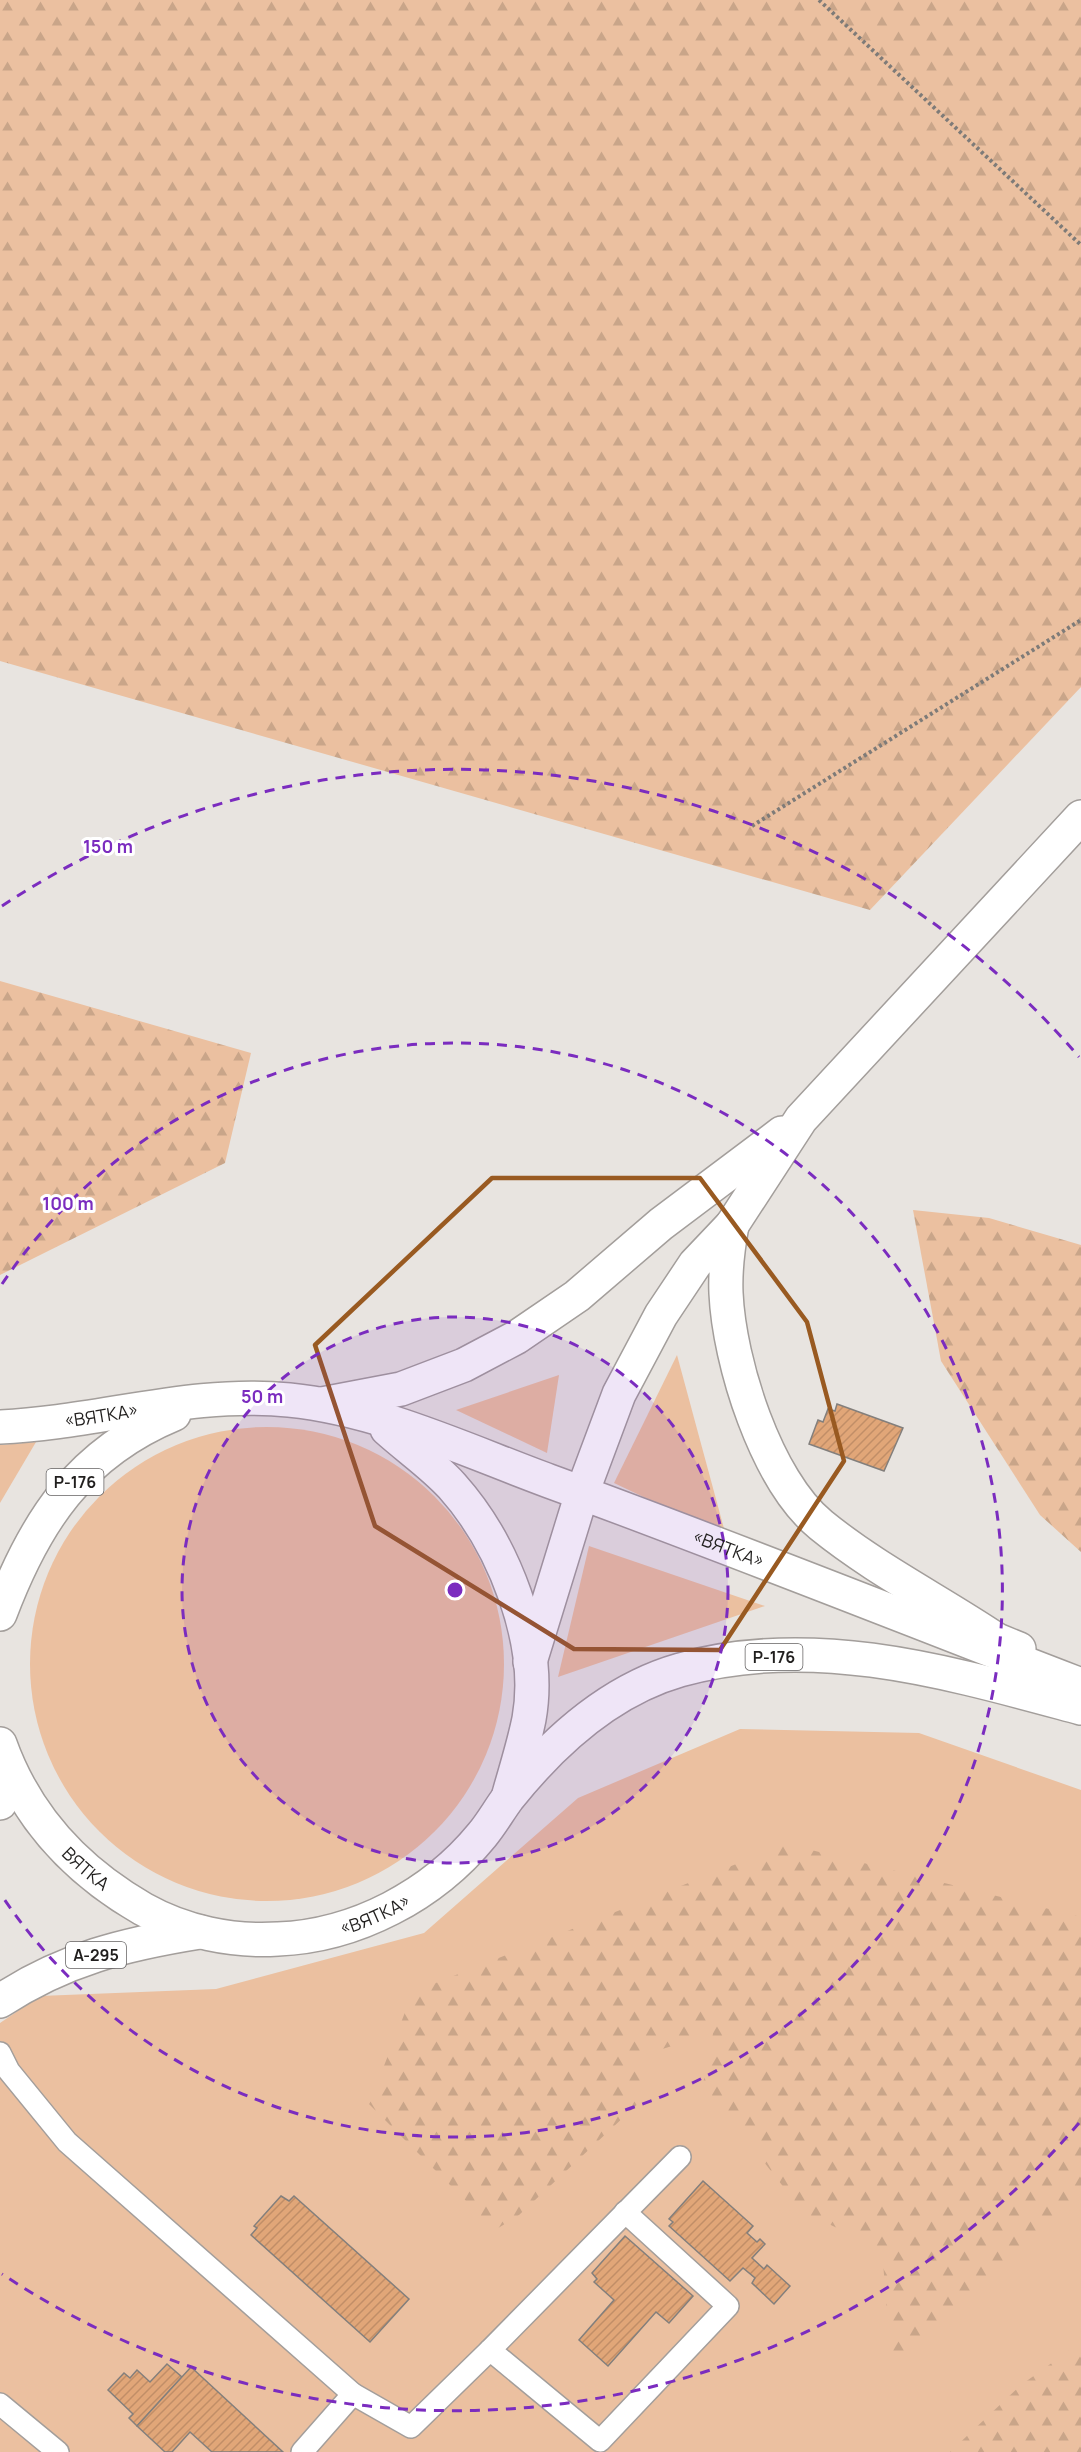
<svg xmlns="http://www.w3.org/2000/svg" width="1081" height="2452" font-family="Manrope,sans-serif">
<defs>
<pattern id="forest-firs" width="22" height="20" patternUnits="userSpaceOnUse" patternTransform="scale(1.5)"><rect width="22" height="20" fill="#ebc0a0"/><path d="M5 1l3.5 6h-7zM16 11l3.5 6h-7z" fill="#c9a589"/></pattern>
<pattern id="building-hatch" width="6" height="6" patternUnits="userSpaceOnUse" patternTransform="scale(1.5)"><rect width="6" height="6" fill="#e1a678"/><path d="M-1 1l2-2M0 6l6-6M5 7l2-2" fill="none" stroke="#c18e67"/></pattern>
</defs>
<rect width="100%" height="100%" fill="#e8e4e0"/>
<!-- green -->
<g fill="#ebc0a0">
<polygon points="677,1355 726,1536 614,1483"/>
<polygon points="559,1375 547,1453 456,1410"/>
<circle cx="267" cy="1664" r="237"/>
<polygon points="36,1442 0,1503 0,1445"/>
<polygon points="589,1546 765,1606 558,1677"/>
<polygon points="740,1729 919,1733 1081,1790 1081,2452 0,2452 0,2023 40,1996 216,1989 424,1933 578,1798"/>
</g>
<!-- forest -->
<g fill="url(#forest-firs)">
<polygon points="0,0 1081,0 1081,687 870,910 0,661"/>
<polygon points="0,981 251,1053 225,1163 0,1275"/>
<polygon points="913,1210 989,1218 1081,1245 1081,1552 1040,1515 941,1361"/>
<polygon points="787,1844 1081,1917 1081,2189 892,2377 882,2249 803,2212 703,2084 717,2013 685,2042 643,2055 642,2100 519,2215 495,2230 369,2104 413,1992"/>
<polygon points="1081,2342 1081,2452 950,2452 1021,2385"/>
</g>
<!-- building -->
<g fill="url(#building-hatch)" stroke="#837f7c" stroke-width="1.5">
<polygon points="837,1404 903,1428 884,1471 809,1444 818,1420 823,1422 828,1409 835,1411"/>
<polygon points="703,2181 753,2226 747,2233 757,2242 760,2239 765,2244 752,2258 764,2269 767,2265 790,2286 774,2304 752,2283 755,2278 743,2268 730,2281 669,2226 673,2222 669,2219"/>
<polygon points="281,2196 289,2201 294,2196 409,2299 370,2342 251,2235 257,2228 254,2226"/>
<polygon points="625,2236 693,2296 669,2323 656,2312 608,2366 579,2340 614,2300 594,2282 597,2279 592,2273"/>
<polygon points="167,2364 182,2377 137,2426 129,2418 133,2414 108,2390 124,2373 130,2378 137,2370 150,2382"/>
<polygon points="191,2367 283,2452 212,2452 190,2432 172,2452 165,2452 137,2426"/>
</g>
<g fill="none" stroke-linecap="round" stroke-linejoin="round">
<defs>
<g id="lane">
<polyline points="0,2053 9,2071 67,2142 353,2394 302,2452"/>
<polyline points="490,2350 680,2157"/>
<polyline points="353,2394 411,2427 490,2350 600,2441 728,2306 625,2212"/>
<polyline points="0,2404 58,2452"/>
</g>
<g id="primary">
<path d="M732,1225c-4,22 -7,45 -6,68 3,69 40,187 95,232 54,44 118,76 176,115l22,9"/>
<polyline points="322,1404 401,1389 464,1365 517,1337 577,1296 661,1224 782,1133"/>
<polyline points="530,1662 582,1493 619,1394 661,1315 695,1264 732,1225 801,1119 1081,817"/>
<polyline points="0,1803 7,1764"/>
<path d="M0,2001c64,-42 125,-57 200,-69"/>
</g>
<g id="highway">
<path id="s1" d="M0,1427c96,-4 192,-37 289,-27 90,9 176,50 260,81 178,65 355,136 532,204"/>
<path d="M387,1429c21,19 46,36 65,57 51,57 91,156 77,233 -5,25 -13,50 -20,75"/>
<path d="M0,1614c35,-93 80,-161 174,-200"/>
<path id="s2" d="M0,1744c26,73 77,127 143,165 41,23 89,33 135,30 78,-3 155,-44 204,-104 10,-12 17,-25 26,-37 44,-55 102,-108 172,-128 134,-38 271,3 401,38"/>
</g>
</defs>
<!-- lane casing -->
<use href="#lane" stroke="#a39e9b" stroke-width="24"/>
<!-- primary casing -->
<use href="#primary" stroke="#a39e9b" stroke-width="36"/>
<!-- highway casing -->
<use href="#highway" stroke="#a39e9b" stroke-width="36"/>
<!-- path -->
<g stroke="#7e7b78" stroke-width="4" stroke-dasharray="3 3" stroke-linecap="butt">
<polyline points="819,0 1081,245"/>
<polyline points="752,826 1081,620"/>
</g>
<!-- lane -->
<use href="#lane" stroke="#fff" stroke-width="21"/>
<!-- primary -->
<use href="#primary" stroke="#fff" stroke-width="33"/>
<!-- highway -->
<use href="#highway" stroke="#fff" stroke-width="33"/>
</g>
<!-- marked area -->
<path fill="none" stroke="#995a21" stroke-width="4.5" stroke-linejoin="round" d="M492,1178h208l107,144 37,139 -124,189 -146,-1 -199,-123 -60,-181z"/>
<!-- distance rings -->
<circle cx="455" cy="1590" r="273" fill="#7b2cbf" fill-opacity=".12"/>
<g fill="none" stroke="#7b2cbf" stroke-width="3" stroke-dasharray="10 8">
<circle cx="455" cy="1590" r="273"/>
<path d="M2 1284A547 547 0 1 1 2 1896"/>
<path d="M1079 2123A820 820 0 0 1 2 2274M2 906A820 820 0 0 1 1079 1057"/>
</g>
<g text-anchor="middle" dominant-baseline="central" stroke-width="6" stroke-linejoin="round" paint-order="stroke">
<!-- shield labels -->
<g fill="#fff" stroke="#646262" stroke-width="1.5">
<rect x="46.5" y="1469" width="57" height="26" rx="4.5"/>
<rect x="745.5" y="1644" width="57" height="26" rx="4.5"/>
<rect x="66" y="1942" width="60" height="26" rx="4.5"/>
</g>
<g font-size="16" font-weight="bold" fill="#211f1e">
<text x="75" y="1482">Р-176</text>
<text x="774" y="1657">Р-176</text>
<text x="96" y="1955">А-295</text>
</g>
<!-- street labels -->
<g font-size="18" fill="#211f1e" stroke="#fff">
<text stroke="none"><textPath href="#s1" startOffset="102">«ВЯТКА»</textPath></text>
<text stroke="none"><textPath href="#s1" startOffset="756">«ВЯТКА»</textPath></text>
<text stroke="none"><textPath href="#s2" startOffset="153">ВЯТКА</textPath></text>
<text stroke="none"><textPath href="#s2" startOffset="464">«ВЯТКА»</textPath></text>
</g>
</g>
<circle cx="455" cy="1590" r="9" fill="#7b2cbf" stroke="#fff" stroke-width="3"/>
<g font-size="18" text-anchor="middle" font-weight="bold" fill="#7b2cbf" stroke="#fff" stroke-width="6" stroke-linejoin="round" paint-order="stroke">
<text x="108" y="853">150 m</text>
<text x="68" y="1210">100 m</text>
<text x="262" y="1403">50 m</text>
</g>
</svg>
